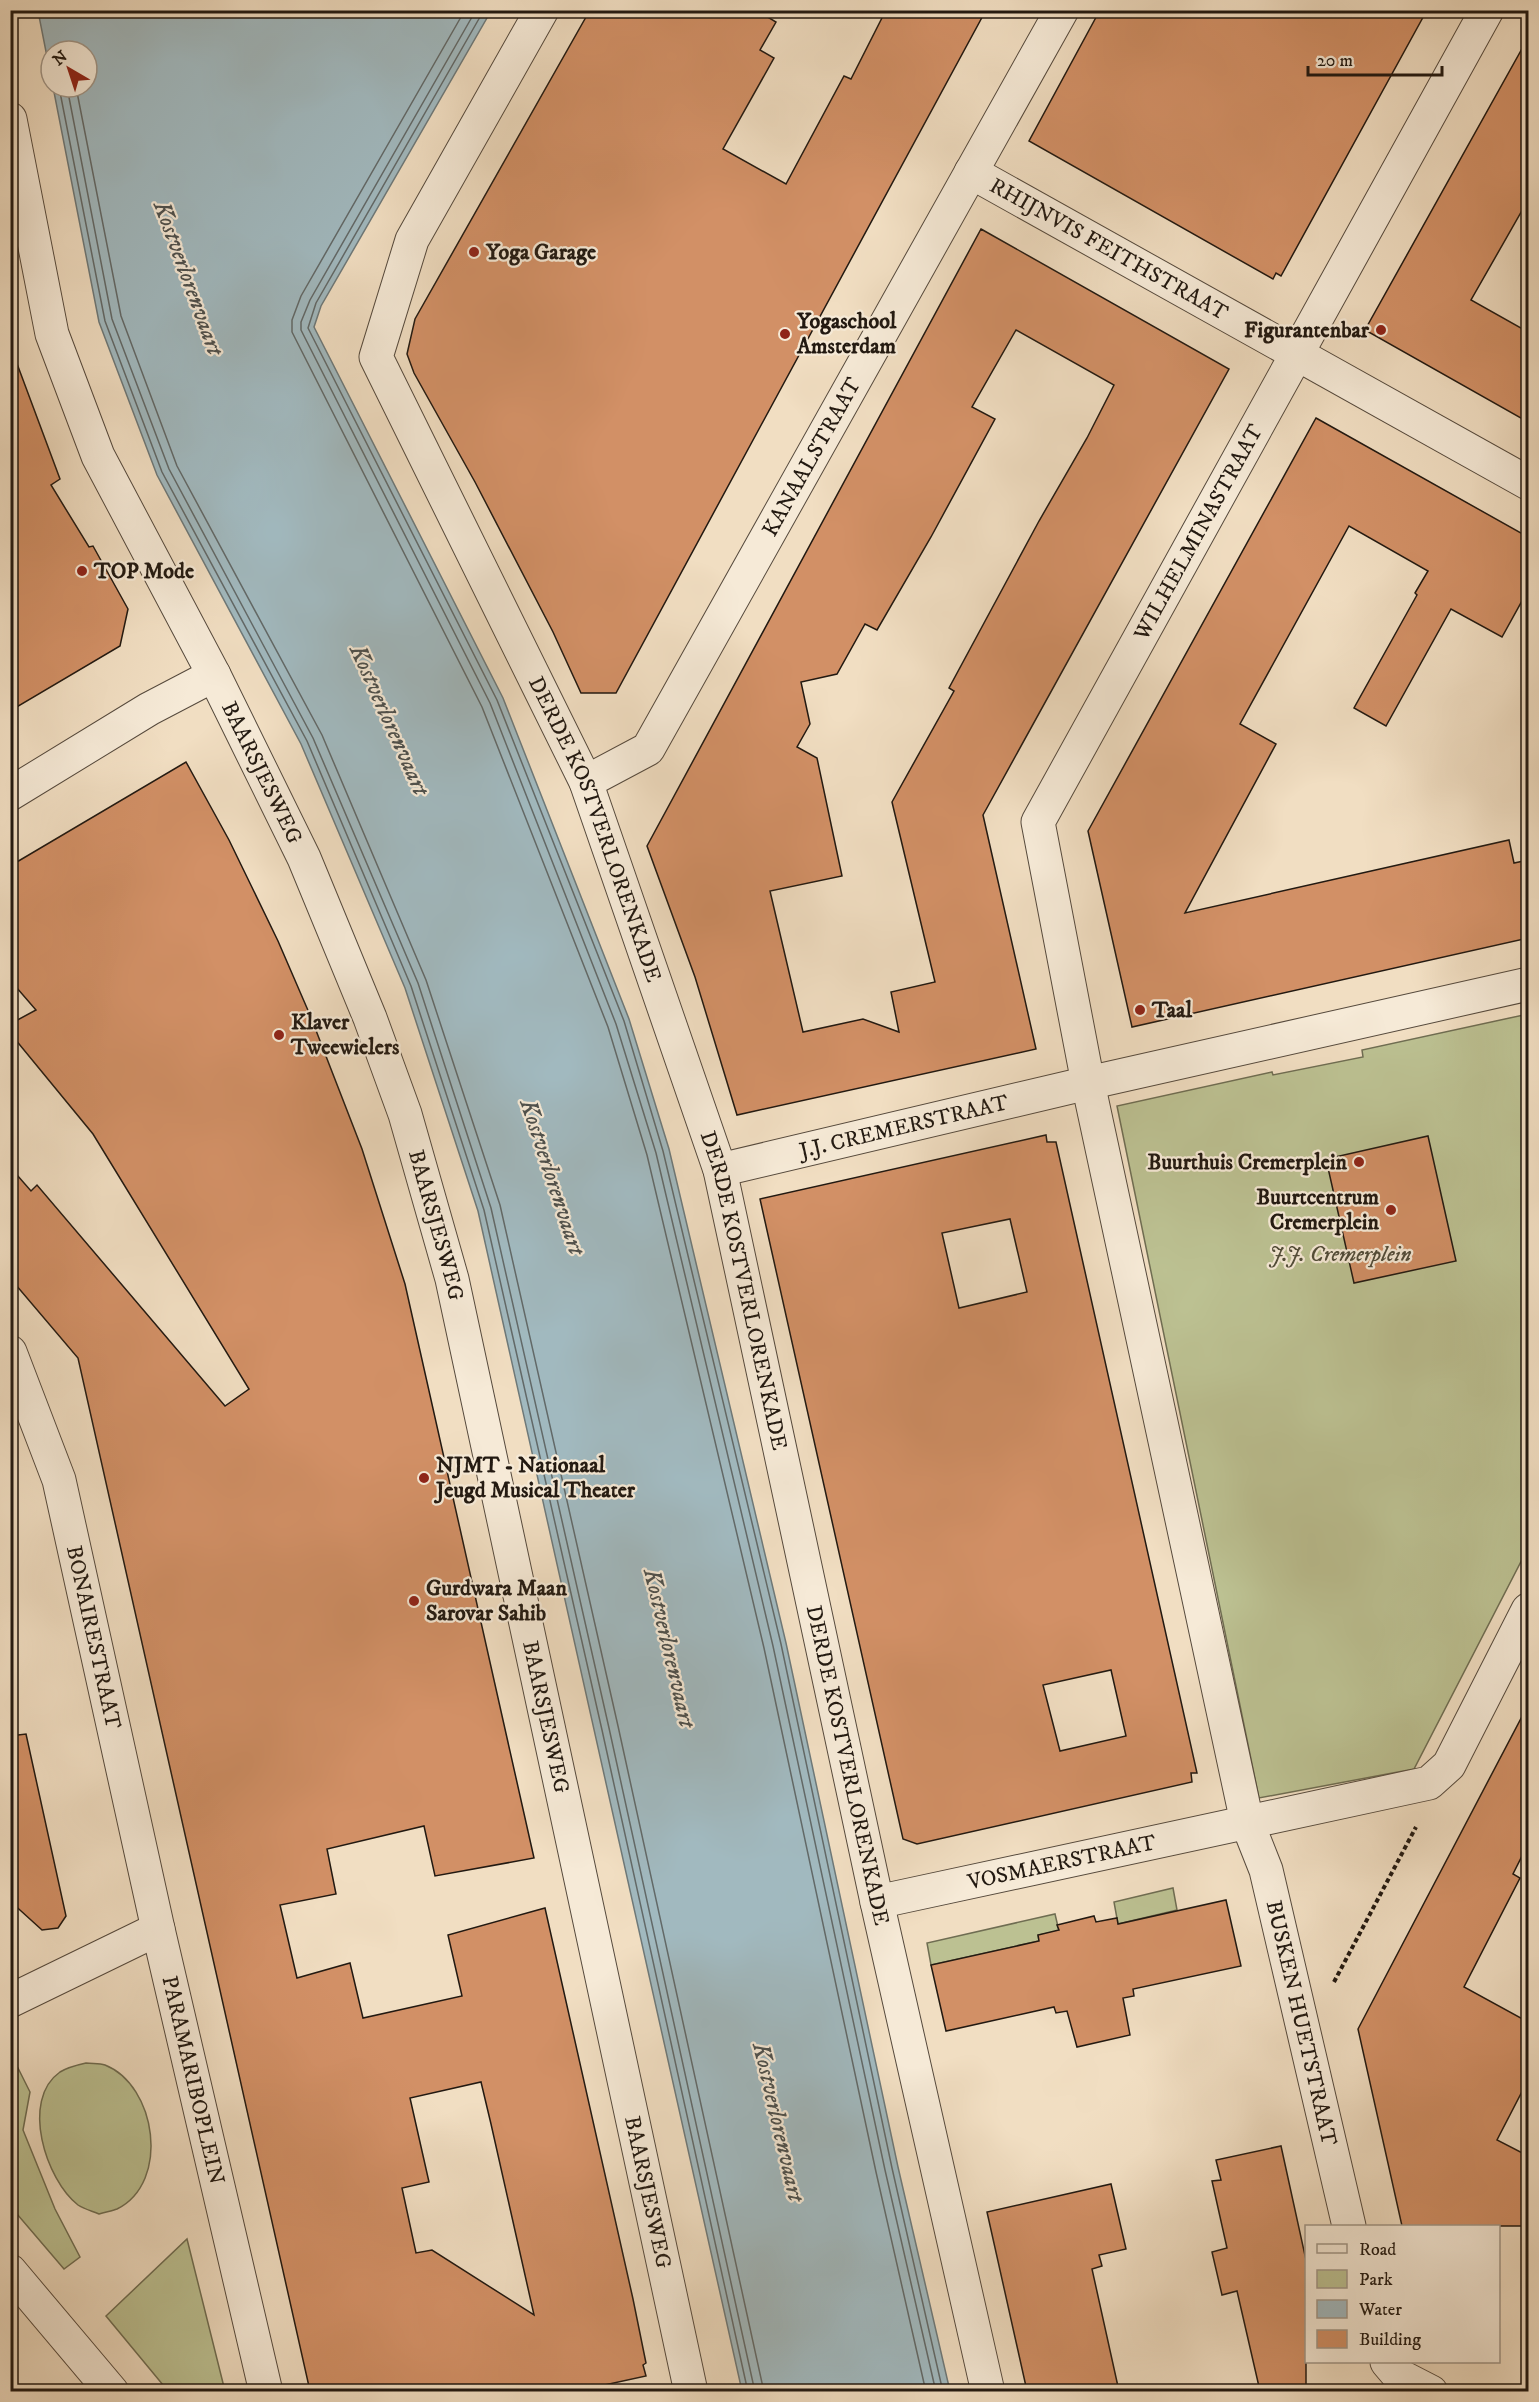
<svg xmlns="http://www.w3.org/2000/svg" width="1539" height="2402" font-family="'IM FELL DW Pica',serif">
<rect width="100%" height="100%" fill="#f1dec2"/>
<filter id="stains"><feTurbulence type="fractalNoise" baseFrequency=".00333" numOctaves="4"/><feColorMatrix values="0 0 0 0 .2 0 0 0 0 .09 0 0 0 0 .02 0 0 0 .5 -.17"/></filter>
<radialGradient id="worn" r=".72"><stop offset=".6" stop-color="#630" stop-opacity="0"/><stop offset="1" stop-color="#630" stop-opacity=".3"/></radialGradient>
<!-- green -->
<g fill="#bcc192" stroke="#6f6d52" stroke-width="1.5">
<polygon points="1528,1014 1528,1548 1414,1769 1259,1798 1117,1106 1272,1072 1273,1075 1363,1057 1362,1050"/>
<polygon points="1173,1888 1177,1910 1118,1924 1114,1902"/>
<polygon points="1055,1914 1059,1931 1038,1935 1039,1941 931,1965 927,1943"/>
<path d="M86,2063c6,1 13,0 19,2 51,20 66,117 12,144 -5,2 -12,3 -18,5 -7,-3 -15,-5 -21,-9 -32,-25 -58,-105 -18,-133 8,-5 17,-7 26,-9z"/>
<polygon points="18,2068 30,2092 23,2130 55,2209 80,2257 64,2269 11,2207 11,2070"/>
<polygon points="187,2239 225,2391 168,2391 106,2316"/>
</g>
<!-- water -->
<polygon fill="#a1b9bf" stroke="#6e7979" stroke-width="1.5" points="38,11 491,11 321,306 314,327 503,698 629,1019 669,1149 786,1643 898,2167 950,2391 742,2391 478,1211 405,988 301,744 157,475 99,322 53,87 87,87 87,51 51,51 51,77"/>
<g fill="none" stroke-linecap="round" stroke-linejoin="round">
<!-- shore -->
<g stroke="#626968" stroke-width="1.5">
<polyline points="465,10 301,296 292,320 292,332 482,707 608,1027 647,1155 764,1648 876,2172 926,2392"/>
<polyline points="476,10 310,300 301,322 301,330 490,703 616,1024 656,1153 773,1646 885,2170 936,2392"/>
<polyline points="484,10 316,303 308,328 497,700 624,1021 663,1151 781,1644 892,2168 943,2392"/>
<polyline points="59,87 105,321 162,472 307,741 411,986 484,1210 602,1730 748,2392"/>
<polyline points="67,87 112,319 169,469 313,738 418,983 491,1208 609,1728 755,2392"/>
<polyline points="76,87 121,316 177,466 322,735 426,980 500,1205 618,1726 764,2392"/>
</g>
</g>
<!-- building -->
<g fill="#d29066" stroke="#221911" stroke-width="1.5" fill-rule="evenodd">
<polygon points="590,10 756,10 776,22 760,50 774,58 723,149 786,184 844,76 851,79 886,10 986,10 616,693 581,693 553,632 475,482 414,373 407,354 415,319"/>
<polygon points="1100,10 1427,10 1281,276 1276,273 1273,279 1029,141"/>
<polygon points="1528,38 1528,200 1471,300 1528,332 1528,422 1365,330"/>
<path d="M981,229l248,140 -246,446 53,234 -299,66 -42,-138 -48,-131zM1016,330l98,55 -27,53 -48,83 -90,167 5,3 -62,111 43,180 -44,10 8,40 -36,-13 -60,13 -33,-141 72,-15 -25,-118 -20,-11 13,-23 -9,-42 36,-8 28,-50 12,6 54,-93 64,-118 -23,-12z"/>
<polygon points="16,361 60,479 51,485 89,547 93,546 128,609 120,646 10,711 10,362"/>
<polygon points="1316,418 1528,537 1528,590 1502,637 1451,609 1386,726 1354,708 1417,595 1415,593 1428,571 1349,526 1240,724 1276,744 1185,913 1509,840 1514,863 1528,860 1528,938 1132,1027 1088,831"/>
<path d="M186,762l43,78 49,101 32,74 52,134 43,135 129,574 -99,18 -11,-50 -97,23 9,45 -56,11 17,73 53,-15 13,55 99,-22 -14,-61 97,-27 88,391 13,64 -3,2 3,11 -69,15h-267l-232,-1033 -68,-80v-111l21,24 6,-6 188,221 24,-17 -156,-255 -83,-101v-9l26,-14 -26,-30v-114zM481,2082l10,42 43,191 -102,-65 -16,3 -14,-65 27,-6 -19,-84z"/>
<path d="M1046,1135l1,7h9l141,631h-6l1,9 -275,62 -14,-5 -143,-640zM1010,1219l17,73 -68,16 -17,-75zM1111,1670l15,66 -66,15 -17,-66z"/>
<polygon points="1428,1136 1456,1261 1354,1283 1326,1159"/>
<polygon points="1528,1705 1528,1844 1513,1874 1520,1878 1464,1987 1528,2022 1528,2080 1497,2140 1528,2156 1528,2226 1402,2226 1358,2029"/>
<polygon points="26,1734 66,1916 58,1928 42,1930 10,1901 10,1736"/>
<polygon points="1226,1900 1241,1966 1133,1989 1134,1996 1123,1998 1130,2035 1077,2047 1067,2011 1056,2013 1054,2007 946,2031 931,1965 1039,1941 1038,1935 1059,1930 1057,1925 1094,1916 1096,1922 1117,1918 1118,1924"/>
<polygon points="1281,2146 1306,2260 1306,2391 1260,2391 1237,2291 1222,2295 1212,2252 1227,2248 1212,2181 1221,2180 1216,2160"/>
<polygon points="1111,2184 1126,2249 1099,2255 1102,2266 1092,2269 1119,2391 1027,2391 987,2212"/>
</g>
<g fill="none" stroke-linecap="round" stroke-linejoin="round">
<defs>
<g id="minor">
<path id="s1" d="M542,10l-130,230 -36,117 210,425 134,388 157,732 111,490"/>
<path id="s2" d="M10,119l42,215 46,122 116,219 90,183 66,160 35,96 47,165 239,1113"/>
<path id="s3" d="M971,172l557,311"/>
<path id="s4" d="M586,782l62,-33 414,-739"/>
<polyline points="10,794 149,709 214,675"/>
<path id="s5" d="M720,1170l368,-87 440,-99"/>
<path id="s6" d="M10,1352l49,128 99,449 108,463"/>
<path id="s7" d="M877,1902l552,-119 20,-18 79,-155"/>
<polyline points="10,2001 158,1929"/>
<path id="s8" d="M1349,2226l-83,-356 -19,-48 -159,-739 -50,-261 449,-812"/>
<polyline points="10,2271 112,2392"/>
<polyline points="1387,2362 1398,2375 1431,2392"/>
</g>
</defs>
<!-- minor casing -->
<use href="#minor" stroke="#564a3d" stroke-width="35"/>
<!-- path -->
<polyline stroke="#221911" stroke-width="4" stroke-dasharray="4.5 3" stroke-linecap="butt" points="1334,1982 1416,1827"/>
<!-- minor -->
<use href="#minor" stroke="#f6ead7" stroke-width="33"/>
</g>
<!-- markers -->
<g fill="#8f2418" stroke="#f6ead7" stroke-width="2">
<circle cx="474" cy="252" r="6"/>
<circle cx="1381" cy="330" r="6"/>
<circle cx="785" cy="334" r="6"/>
<circle cx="82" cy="571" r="6"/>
<circle cx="1140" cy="1010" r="6"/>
<circle cx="279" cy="1035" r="6"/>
<circle cx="1359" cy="1162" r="6"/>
<circle cx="1391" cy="1210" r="6"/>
<circle cx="424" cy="1478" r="6"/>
<circle cx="414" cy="1601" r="6"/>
</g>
<g text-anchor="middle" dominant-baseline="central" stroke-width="4.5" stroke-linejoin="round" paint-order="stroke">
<!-- street labels -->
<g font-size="22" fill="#221911" stroke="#f6ead7">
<text stroke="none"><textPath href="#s3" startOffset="158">RHIJNVIS FEITHSTRAAT</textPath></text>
<text stroke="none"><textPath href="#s4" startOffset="405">KANAALSTRAAT</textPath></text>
<text stroke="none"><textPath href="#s8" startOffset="1770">WILHELMINASTRAAT</textPath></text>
<text stroke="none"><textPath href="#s2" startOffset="706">BAARSJESWEG</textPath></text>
<text stroke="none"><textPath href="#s1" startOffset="908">DERDE KOSTVERLORENKADE</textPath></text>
<text stroke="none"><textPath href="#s5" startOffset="189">J.J. CREMERSTRAAT</textPath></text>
<text stroke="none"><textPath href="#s2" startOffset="1192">BAARSJESWEG</textPath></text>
<text stroke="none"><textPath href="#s1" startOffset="1394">DERDE KOSTVERLORENKADE</textPath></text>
<text stroke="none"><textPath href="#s6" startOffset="298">BONAIRESTRAAT</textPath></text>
<text stroke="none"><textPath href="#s2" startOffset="1696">BAARSJESWEG</textPath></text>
<text stroke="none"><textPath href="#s1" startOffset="1880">DERDE KOSTVERLORENKADE</textPath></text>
<text stroke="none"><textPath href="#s7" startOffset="189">VOSMAERSTRAAT</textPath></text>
<text transform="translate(1301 2023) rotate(77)">BUSKEN HUETSTRAAT</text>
<text stroke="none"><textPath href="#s6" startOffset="752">PARAMARIBOPLEIN</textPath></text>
<text stroke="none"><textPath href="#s2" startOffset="2182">BAARSJESWEG</textPath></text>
</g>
<!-- poi labels -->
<g font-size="22" font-weight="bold" fill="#221911" stroke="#f6ead7" text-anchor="start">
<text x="486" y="252">Yoga Garage</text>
<text x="797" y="321">Yogaschool<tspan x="797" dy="25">Amsterdam</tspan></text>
<text x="1369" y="330" text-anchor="end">Figurantenbar</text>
<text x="94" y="571">TOP Mode</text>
<text x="1152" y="1010">Taal</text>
<text x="291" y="1022">Klaver<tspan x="291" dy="25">Tweewielers</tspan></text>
<text x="1347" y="1162" text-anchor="end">Buurthuis Cremerplein</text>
<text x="1379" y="1197" text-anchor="end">Buurtcentrum<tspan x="1379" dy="25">Cremerplein</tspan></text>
<text x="436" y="1465">NJMT - Nationaal<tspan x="436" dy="25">Jeugd Musical Theater</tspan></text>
<text x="426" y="1588">Gurdwara Maan<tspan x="426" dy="25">Sarovar Sahib</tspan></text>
</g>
<!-- park labels -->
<g font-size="22" font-style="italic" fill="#504b38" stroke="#f6ead7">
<text x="1340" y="1254">J.J. Cremerplein</text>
</g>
<!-- water labels -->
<g font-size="24" font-style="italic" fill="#4e514e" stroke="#f6ead7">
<text transform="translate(188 278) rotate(70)">Kostverlorenvaart</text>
<text transform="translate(389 720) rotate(66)">Kostverlorenvaart</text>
<text transform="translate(552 1177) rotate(72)">Kostverlorenvaart</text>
<text transform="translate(669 1648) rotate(77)">Kostverlorenvaart</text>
<text transform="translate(778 2122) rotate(77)">Kostverlorenvaart</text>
</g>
</g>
<!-- margin -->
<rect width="1539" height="2402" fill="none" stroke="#f1dec2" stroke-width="36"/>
<rect x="12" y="12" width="1515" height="2378" fill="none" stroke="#221911" stroke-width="3"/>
<rect x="18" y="18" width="1503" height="2366" fill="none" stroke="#221911" stroke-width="1.5"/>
<!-- legend -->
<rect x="1305" y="2225" width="195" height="138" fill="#f6ead7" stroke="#a19688" stroke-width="1.5"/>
<rect x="1317" y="2244" width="30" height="9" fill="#f6ead7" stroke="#a19688" stroke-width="1.5"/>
<text x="1359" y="2255" font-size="18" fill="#221911">Road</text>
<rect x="1317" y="2270" width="30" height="18" fill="#bcc192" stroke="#a19688" stroke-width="1.5"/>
<text x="1359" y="2285" font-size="18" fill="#221911">Park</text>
<rect x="1317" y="2300" width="30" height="18" fill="#a1b9bf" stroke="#a19688" stroke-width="1.5"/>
<text x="1359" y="2315" font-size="18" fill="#221911">Water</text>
<rect x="1317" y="2330" width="30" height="18" fill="#d29066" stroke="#a19688" stroke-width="1.5"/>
<text x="1359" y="2345" font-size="18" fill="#221911">Building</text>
<!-- north arrow -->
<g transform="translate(69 69) rotate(321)"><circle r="28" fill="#f6ead7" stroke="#a19688" stroke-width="1.5"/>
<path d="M0-4.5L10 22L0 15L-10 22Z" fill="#8f2418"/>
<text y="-9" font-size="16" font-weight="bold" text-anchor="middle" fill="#221911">N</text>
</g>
<!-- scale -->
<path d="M1308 66v9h134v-9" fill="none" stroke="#221911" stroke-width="3"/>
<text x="1317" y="66" font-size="18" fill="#221911" stroke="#f6ead7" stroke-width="4.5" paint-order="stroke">20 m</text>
<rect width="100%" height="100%" filter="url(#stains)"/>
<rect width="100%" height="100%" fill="url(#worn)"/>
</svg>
